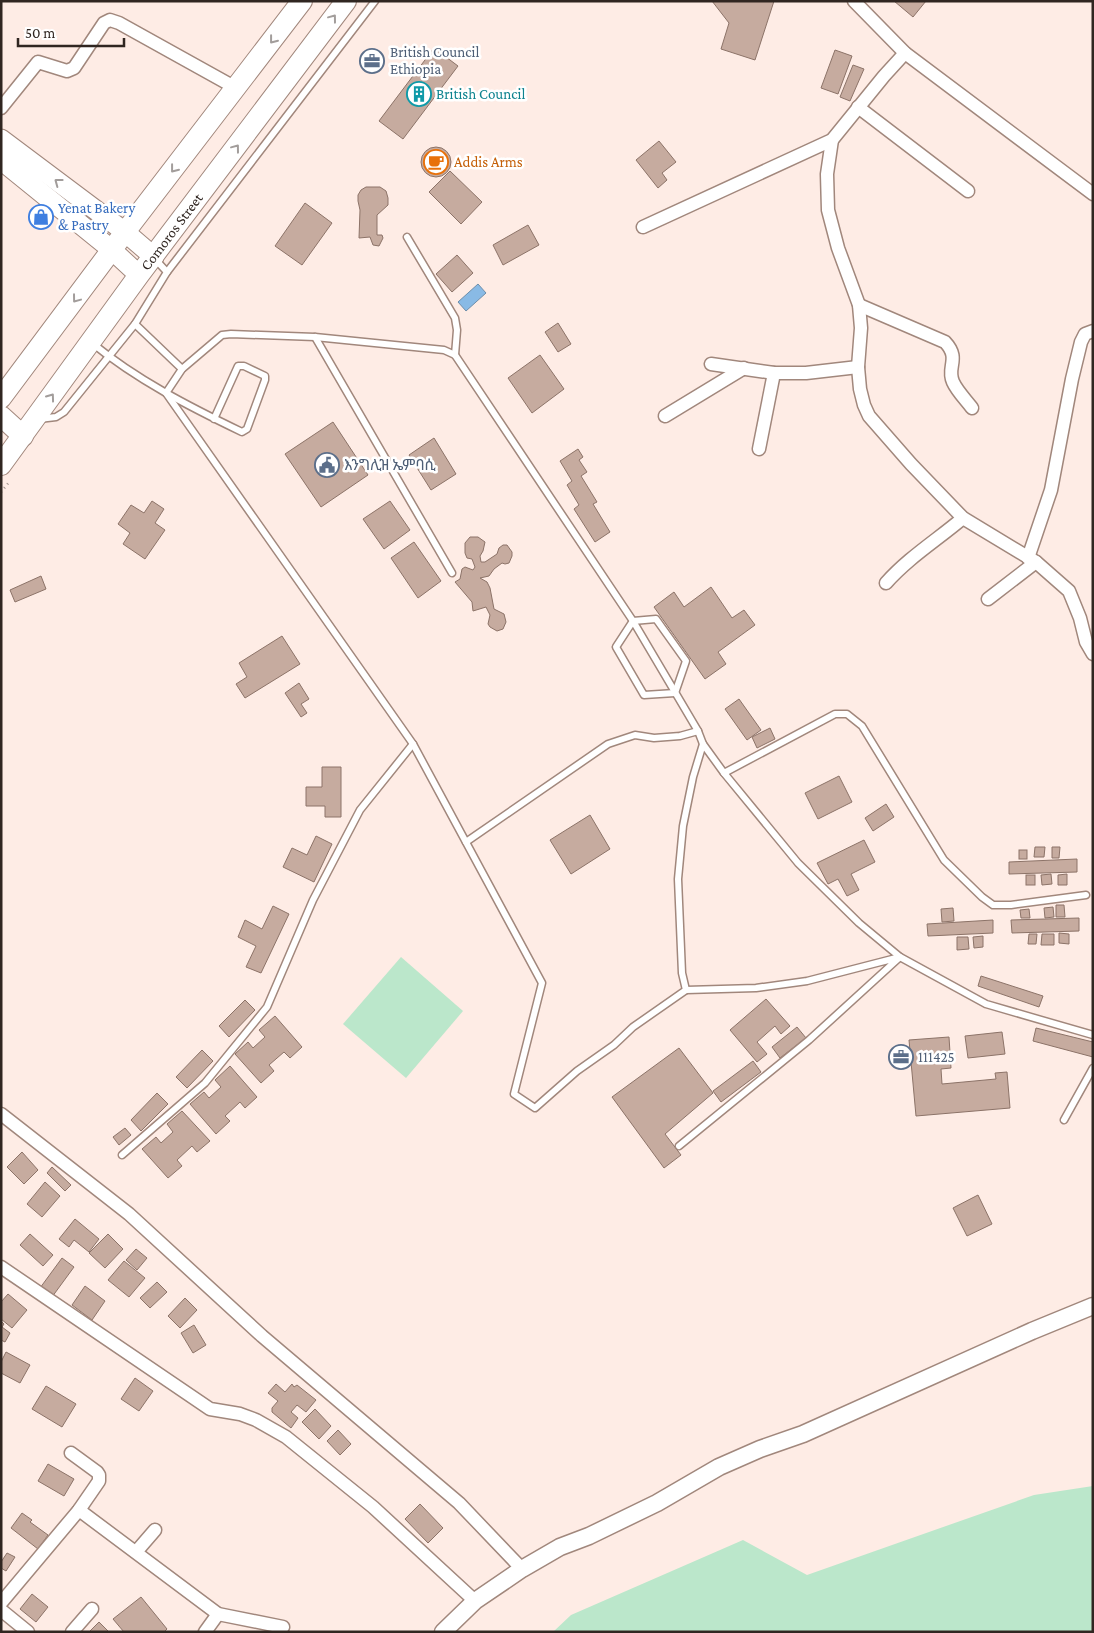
<svg xmlns="http://www.w3.org/2000/svg" width="1094" height="1633" font-family="'Crimson Pro','Noto Sans Ethiopic',serif">
<rect width="100%" height="100%" fill="#feece5"/>
<!-- green -->
<g fill="#bbe7cb">
<polygon points="401,957 463,1011 406,1078 343,1024"/>
<polygon points="1093,1486 1093,1632 553,1632 571,1615 743,1540 807,1575 1034,1495"/>
</g>
<!-- water -->
<polygon fill="#89bae5" stroke="#6e8eaa" points="478,284 486,293 466,311 458,302"/>
<!-- building -->
<g fill="#c6ab9f" stroke="#8c7368">
<polygon points="712,1 774,1 755,60 721,49 729,23"/>
<polygon points="894,1 926,1 913,17"/>
<polygon points="434,48 458,66 403,139 379,121"/>
<polygon points="835,50 852,56 838,94 821,88"/>
<polygon points="853,65 864,69 850,101 840,97"/>
<polygon points="659,141 676,162 662,173 667,180 658,188 636,160"/>
<circle cx="436" cy="162" r="15"/>
<polygon points="450,171 482,202 461,224 429,192"/>
<polygon points="366,187 380,187 386,191 388,198 388,205 377,215 377,235 382,235 383,238 379,246 373,245 370,237 359,238 360,210 358,201 358,195 361,190"/>
<polygon points="305,203 332,223 302,265 275,246"/>
<polygon points="528,225 539,245 503,265 493,245"/>
<polygon points="457,255 473,273 452,292 436,274"/>
<polygon points="558,323 571,344 558,352 545,332"/>
<polygon points="540,355 564,389 532,413 508,378"/>
<polygon points="333,422 368,475 321,507 285,454"/>
<polygon points="434,438 456,474 431,490 409,455"/>
<polygon points="578,449 583,457 579,460 587,472 581,476 597,502 593,504 610,532 595,542 574,509 579,505 567,485 572,481 560,461"/>
<polygon points="152,501 164,509 155,523 165,530 145,559 123,544 130,533 118,524 131,505 144,513"/>
<polygon points="390,501 410,530 384,549 363,519"/>
<polygon points="470,537 478,537 485,542 483,551 480,556 481,562 485,562 497,554 499,548 503,545 507,545 512,552 512,556 509,563 505,564 502,563 494,569 489,576 480,578 487,582 490,588 494,609 504,614 506,622 503,629 497,631 490,627 488,624 490,615 486,607 473,611 472,602 455,582 460,579 462,569 465,567 473,570 475,567 472,559 467,558 465,553 465,543"/>
<polygon points="414,542 441,581 418,598 391,558"/>
<polygon points="41,576 46,589 15,602 10,590"/>
<polygon points="711,587 732,618 744,610 755,625 718,652 726,664 705,679 654,607 674,592 684,607"/>
<polygon points="282,636 300,664 245,698 236,684 247,677 239,663"/>
<polygon points="299,683 309,699 301,704 307,713 301,717 285,693"/>
<polygon points="739,699 761,730 747,740 725,709"/>
<polygon points="770,728 775,739 757,748 752,737"/>
<polygon points="322,767 341,767 341,817 325,817 325,806 306,806 306,787 322,787"/>
<polygon points="839,776 852,802 818,819 805,793"/>
<polygon points="886,804 894,817 873,831 865,818"/>
<polygon points="590,815 610,849 571,874 550,840"/>
<polygon points="316,836 332,844 314,882 283,867 292,848 307,855"/>
<polygon points="864,840 875,862 851,874 859,890 847,896 838,879 828,884 817,863"/>
<polygon points="1035,847 1045,847 1044,857 1034,857"/>
<polygon points="1052,847 1060,847 1059,858 1052,858"/>
<rect x="1019" y="850" width="8" height="9"/>
<polygon points="1077,859 1077,872 1009,874 1009,862"/>
<polygon points="1051,874 1052,884 1042,885 1041,875"/>
<polygon points="1067,874 1067,885 1058,885 1058,875"/>
<rect x="1026" y="875" width="9" height="10"/>
<polygon points="1056,905 1064,905 1065,917 1056,917"/>
<polygon points="273,906 289,914 261,973 246,967 256,946 238,937 245,920 262,929"/>
<polygon points="1053,907 1054,917 1045,918 1044,908"/>
<polygon points="953,908 954,921 942,922 941,909"/>
<polygon points="1029,909 1030,918 1021,918 1020,910"/>
<polygon points="1079,918 1079,931 1012,933 1011,920"/>
<polygon points="993,920 993,933 928,936 927,924"/>
<polygon points="1059,933 1069,934 1069,944 1059,943"/>
<polygon points="1029,934 1037,934 1036,944 1028,944"/>
<polygon points="1042,934 1054,934 1054,945 1041,945"/>
<polygon points="983,936 983,947 974,948 973,937"/>
<polygon points="957,937 968,937 969,949 957,950"/>
<polygon points="981,976 1043,996 1039,1007 978,986"/>
<polygon points="766,999 790,1026 781,1034 775,1026 757,1042 767,1054 757,1062 730,1030"/>
<polygon points="245,1000 255,1010 229,1037 219,1026"/>
<polygon points="275,1016 302,1047 290,1058 284,1052 269,1065 274,1071 261,1083 235,1054 248,1042 253,1048 265,1037 259,1030"/>
<polygon points="797,1027 806,1038 780,1058 772,1047"/>
<polygon points="1036,1028 1093,1042 1093,1057 1033,1041"/>
<polygon points="1002,1032 1005,1054 968,1058 965,1036"/>
<polygon points="949,1037 951,1068 941,1069 942,1084 996,1079 995,1073 1007,1072 1010,1108 916,1116 909,1040"/>
<polygon points="679,1048 713,1093 665,1134 681,1155 664,1168 612,1097"/>
<polygon points="202,1050 213,1061 187,1088 176,1077"/>
<polygon points="753,1061 761,1072 721,1102 713,1091"/>
<polygon points="230,1066 257,1097 245,1108 240,1102 225,1116 230,1121 216,1134 190,1104 204,1092 209,1098 221,1087 215,1080"/>
<polygon points="157,1093 168,1104 141,1131 131,1120"/>
<polygon points="182,1111 210,1141 197,1152 192,1146 177,1160 182,1166 168,1178 142,1149 156,1137 161,1143 173,1132 167,1124"/>
<polygon points="125,1128 131,1135 119,1145 113,1137"/>
<polygon points="22,1152 38,1170 24,1184 7,1167"/>
<polygon points="52,1167 71,1185 65,1191 47,1173"/>
<polygon points="45,1182 60,1196 42,1217 27,1204"/>
<polygon points="978,1195 992,1224 967,1236 953,1208"/>
<polygon points="75,1219 99,1239 89,1252 74,1240 69,1247 59,1239"/>
<polygon points="30,1234 53,1255 43,1266 20,1245"/>
<polygon points="108,1234 123,1249 105,1268 89,1253"/>
<polygon points="136,1249 147,1258 137,1270 126,1260"/>
<polygon points="62,1258 74,1267 52,1297 40,1288"/>
<polygon points="124,1261 145,1278 129,1297 108,1280"/>
<polygon points="157,1282 167,1292 150,1308 140,1298"/>
<polygon points="85,1286 105,1301 92,1320 72,1305"/>
<polygon points="8,1294 27,1310 12,1328 1,1319 1,1302"/>
<polygon points="185,1298 197,1310 180,1328 168,1316"/>
<polygon points="1,1321 4,1324 2,1327 10,1333 5,1342 1,1340"/>
<polygon points="194,1325 206,1345 193,1353 181,1333"/>
<polygon points="6,1352 30,1365 20,1383 1,1373 1,1362"/>
<polygon points="135,1378 153,1391 139,1411 121,1399"/>
<polygon points="276,1384 285,1392 292,1384 294,1387 297,1385 316,1400 306,1412 297,1405 291,1412 298,1418 291,1428 272,1412 272,1408 278,1401 268,1393"/>
<polygon points="46,1386 76,1404 62,1427 32,1409"/>
<polygon points="315,1409 331,1426 319,1439 302,1422"/>
<polygon points="338,1430 351,1444 340,1455 327,1441"/>
<polygon points="48,1464 74,1479 64,1496 38,1481"/>
<polygon points="420,1504 443,1528 428,1543 405,1519"/>
<polygon points="22,1513 32,1520 30,1522 48,1535 38,1549 11,1528"/>
<polygon points="7,1553 15,1557 6,1571 1,1568 1,1562"/>
<polygon points="32,1594 48,1607 36,1622 20,1609"/>
<polygon points="141,1597 167,1629 164,1632 124,1632 113,1619"/>
<polygon points="99,1622 109,1632 89,1632"/>
</g>
<g fill="none" stroke-linecap="round" stroke-linejoin="round">
<defs>
<g id="service">
<polyline points="407,237 455,318 457,330 455,355"/>
<polyline points="154,258 167,272 135,324 182,369"/>
<polyline points="167,272 375,1"/>
<polygon points="231,334 315,337 444,350 455,355 633,621 698,731 703,744 693,777 683,826 678,879 682,973 686,990 633,1027 614,1045 577,1071 535,1108 514,1094 542,983 413,744 166,393 182,369 222,335"/>
<polyline points="315,337 452,573"/>
<path d="M92,343c45,37 98,64 150,89l5,-3 18,-49v-4l-21,-10h-6l-24,53"/>
<polyline points="39,419 56,417 64,412 135,324"/>
<polygon points="656,619 686,661 675,693 644,695 616,647 633,621"/>
<polyline points="703,744 724,773 798,863 859,923 900,957 986,1004 1093,1035"/>
<polyline points="724,773 835,714 847,714 862,726 944,860 982,897 993,905 1011,905 1086,895"/>
<polyline points="466,842 608,744 635,735 654,738 680,736 698,731"/>
<polyline points="1064,1120 1093,1068"/>
<polyline points="679,1146 809,1040 900,957 807,981 756,988 686,990"/>
<polyline points="122,1155 205,1083 267,1007 313,900 360,810 413,744"/>
</g>
<g id="minor">
<polyline points="854,1 905,53 1093,194"/>
<polyline points="858,107 968,191"/>
<polyline points="1,108 38,62 67,71 74,68 104,23 110,20 119,23 236,88"/>
<polyline points="832,140 827,174 828,210 838,248 859,305 861,328 858,367 860,389 864,405 869,416 911,464 963,518 1036,562 1069,591 1080,618 1086,642 1093,654"/>
<polyline points="643,227 832,140 884,76 905,53"/>
<path d="M859,305l86,37c16,17 1,25 8,40 4,9 13,18 19,26"/>
<polyline points="711,364 774,373 806,373 858,367"/>
<polyline points="665,416 744,368"/>
<polyline points="759,449 774,373"/>
<polyline points="1028,558 1051,490 1072,379 1081,342 1085,334 1093,331"/>
<path d="M886,583c22,-25 51,-43 77,-65"/>
<polyline points="988,599 1036,562"/>
<polyline points="1,1114 129,1214 262,1336 459,1503 522,1569"/>
<polyline points="1,1267 210,1409 240,1414 256,1420 286,1437 373,1507 475,1601"/>
<polyline points="79,1510 218,1614 283,1627"/>
<polyline points="136,1552 155,1530"/>
<polyline points="1,1603 79,1510 99,1481 99,1475 97,1472 71,1453"/>
<polyline points="1,1610 28,1632"/>
<polyline points="72,1632 92,1609"/>
<polyline points="205,1632 218,1614"/>
</g>
<polyline id="tertiary" points="443,1632 475,1601 522,1569 560,1547 589,1536 657,1503 719,1467 760,1449 803,1434 1032,1331 1093,1306"/>
<g id="secondary">
<polyline points="1,139 125,232 154,257"/>
<polyline points="1,160 112,250 139,275"/>
</g>
<g id="primary">
<polyline points="1,398 125,232 302,1"/>
<polyline points="1,416 23,436"/>
<path id="s1" d="M1,465l138,-190 207,-274"/>
</g>
</defs>
<!-- service casing -->
<use href="#service" stroke="#a1877c" stroke-width="9"/>
<!-- minor casing -->
<use href="#minor" stroke="#a1877c" stroke-width="15"/>
<!-- tertiary casing -->
<use href="#tertiary" stroke="#a1877c" stroke-width="19"/>
<!-- secondary casing -->
<use href="#secondary" stroke="#a1877c" stroke-width="21"/>
<!-- primary casing -->
<use href="#primary" stroke="#a1877c" stroke-width="22"/>
<!-- path -->
<polyline stroke="#9b8d87" stroke-width="2.5" stroke-dasharray="1 4" stroke-linecap="butt" points="1,492 10,481"/>
<!-- service -->
<use href="#service" stroke="#fff" stroke-width="6"/>
<!-- minor -->
<use href="#minor" stroke="#fff" stroke-width="12"/>
<!-- tertiary -->
<use href="#tertiary" stroke="#fff" stroke-width="16"/>
<!-- secondary -->
<use href="#secondary" stroke="#fff" stroke-width="19"/>
<!-- primary -->
<use href="#primary" stroke="#fff" stroke-width="20"/>
</g>
<!-- one-way arrows -->
<defs><path id="oneway-chevron" d="M-2-3.5L2.5 0L-2 3.5" fill="none" stroke-width="1.6" stroke-linecap="round" stroke-linejoin="round" transform="scale(1.25)"/></defs>
<g stroke="#a29d9b">
<use href="#oneway-chevron" transform="translate(333 18) rotate(-53)"/>
<use href="#oneway-chevron" transform="translate(273 40) rotate(128)"/>
<use href="#oneway-chevron" transform="translate(236 148) rotate(-53)"/>
<use href="#oneway-chevron" transform="translate(174 169) rotate(128)"/>
<use href="#oneway-chevron" transform="translate(58 182) rotate(-143)"/>
<use href="#oneway-chevron" transform="translate(76 299) rotate(127)"/>
<use href="#oneway-chevron" transform="translate(51 397) rotate(-54)"/>
</g>
<!-- icons -->
<defs>
<symbol id="office-ring" viewBox="-11 -11 22 22"><circle r="9.5" fill="#fff" stroke="#5c6f8a" stroke-width="1.5"/><path d="M-6-3h4V-5.5h4V-3h4V5H-6ZM-1-4.5V-3h2v-1.5ZM-6 0V1H6V0Z" fill="#5c6f8a"/></symbol>
<symbol id="building-ring" viewBox="-11 -11 22 22"><circle r="9.5" fill="#fff" stroke="#0f9aa8" stroke-width="1.5"/><path d="M-4-6H4V6H1V3H-1V6H-4ZM-2.5-4.3h1.7v1.8h-1.7ZM.8-4.3h1.7v1.8H.8ZM-2.5-1h1.7V.8h-1.7ZM.8-1h1.7V.8H.8Z" fill="#0f9aa8"/></symbol>
<symbol id="cafe-ring" viewBox="-11 -11 22 22"><circle r="9.5" fill="#fff" stroke="#e8710a" stroke-width="1.5"/><path d="M-5.5-4.5H6V0H3Q3 3.5 0 3.5H-2.5Q-5.5 3.5-5.5 0ZM3-3.2v2h1.7v-2ZM-6 4.5H4V6H-6Z" fill="#e8710a"/></symbol>
<symbol id="shop-ring" viewBox="-11 -11 22 22"><circle r="9.5" fill="#fff" stroke="#3f7fe0" stroke-width="1.5"/><path d="M-5-2.5h2.3a2.7 3.5 0 0 1 5.4 0H5L5.5 6h-11ZM-1.5-2.5h3a1.5 2.3 0 0 0-3 0Z" fill="#3f7fe0"/></symbol>
<symbol id="civic-ring" viewBox="-11 -11 22 22"><circle r="9.5" fill="#fff" stroke="#5c6f8a" stroke-width="1.5"/><path d="M-.6-6.5H3V-4.5H.6V-3L4-1V1h2V6H-6V1h2V-1L-.6-3ZM-1.2 2.5V6h2.4V2.5Z" fill="#5c6f8a"/></symbol>
</defs>
<g fill-rule="evenodd">
<use href="#office-ring" x="358" y="47" width="28" height="28"/>
<use href="#building-ring" x="405" y="80" width="28" height="28"/>
<use href="#cafe-ring" x="422" y="148" width="28" height="28"/>
<use href="#shop-ring" x="27" y="203" width="28" height="28"/>
<use href="#civic-ring" x="313" y="451" width="28" height="28"/>
<use href="#office-ring" x="887" y="1043" width="28" height="28"/>
</g>
<g text-anchor="middle" dominant-baseline="central" stroke-width="5" stroke-linejoin="round" paint-order="stroke">
<!-- service labels -->
<g font-size="15" fill="#4e5e75" stroke="#fff" text-anchor="start">
<text x="390" y="52">British Council<tspan x="390" dy="17">Ethiopia</tspan></text>
<text x="344" y="465">እንግሊዝ ኤምባሲ</text>
<text x="918" y="1057">111425</text>
</g>
<!-- culture labels -->
<g font-size="15" fill="#0d838f" stroke="#fff" text-anchor="start">
<text x="436" y="94">British Council</text>
</g>
<!-- food labels -->
<g font-size="15" fill="#c56008" stroke="#fff" text-anchor="start">
<text x="454" y="162">Addis Arms</text>
</g>
<!-- shop labels -->
<g font-size="15" fill="#366cbe" stroke="#fff" text-anchor="start">
<text x="58" y="208">Yenat Bakery<tspan x="58" dy="17">&amp; Pastry</tspan></text>
</g>
<!-- street labels -->
<g font-size="15" fill="#302621" stroke="#fff">
<text stroke="none"><textPath href="#s1" startOffset="289">Comoros Street</textPath></text>
</g>
</g>
<!-- border -->
<rect width="1094" height="1633" fill="none" stroke="#302621" stroke-width="5"/>
<!-- scale -->
<path d="M18 38v8h106v-8" fill="none" stroke="#302621" stroke-width="2.5"/>
<text x="25" y="38" font-size="15" fill="#302621" stroke="#ffffff" stroke-width="4" paint-order="stroke">50 m</text>
</svg>
